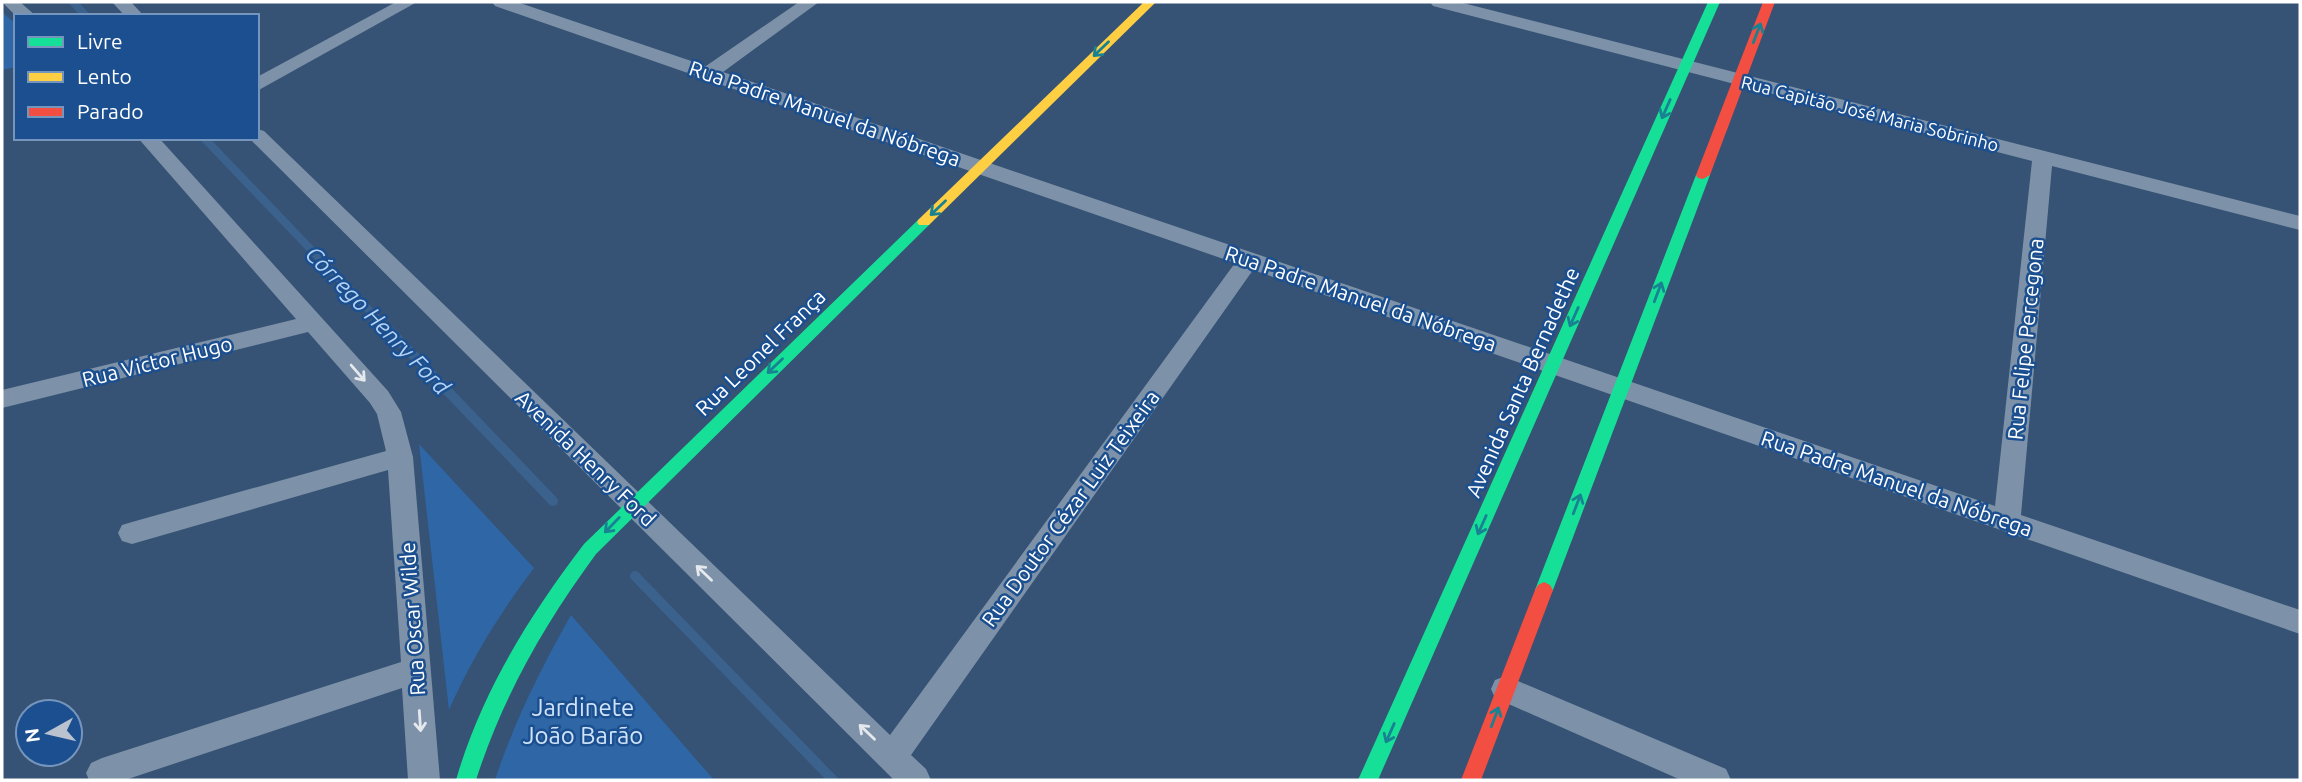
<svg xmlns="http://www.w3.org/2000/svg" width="2302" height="782" font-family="Ubuntu,sans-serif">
<rect width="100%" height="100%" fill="#365274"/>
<!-- green -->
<g fill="#2f66a5">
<polygon points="2,12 16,24 16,67 2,70"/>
<path d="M419,444l115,124c-34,45 -62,90 -85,142z"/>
<path d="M571,615l143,165h-219c19,-58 46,-112 76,-165z"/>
</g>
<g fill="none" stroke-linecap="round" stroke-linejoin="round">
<!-- stream-far1 -->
<g stroke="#3b618d" stroke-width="8">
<polyline points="73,2 86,16"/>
<polyline points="204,138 392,334"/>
</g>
<!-- stream -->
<g stroke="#3b618d" stroke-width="10">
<polyline points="391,332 553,501"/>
<polyline points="635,576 833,780"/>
</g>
<!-- street -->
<g fill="#7d92a8" fill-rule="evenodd">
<polygon points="2,2 20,2 36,16 16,16"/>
<polygon points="112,2 131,2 144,16 125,16"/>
<polygon points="396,2 417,2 257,91 257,77"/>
<polygon points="492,2 517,2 706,66 799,2 819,2 723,72 1995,506 2032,161 1433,6 1430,2 1459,2 2300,216 2300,230 2052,166 2021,515 2300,610 2300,634 1253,270 911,755 926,769 931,780 894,780 249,138 257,138 257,129 264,131 890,735 1235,263 495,6"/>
<polygon points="138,138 159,138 388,391 401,412 413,457 440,780 408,780 402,688 125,780 89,780 86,773 91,763 102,758 401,662 388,470 132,544 122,541 118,533 122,525 132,522 386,451 377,414 370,403 308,332 2,408 2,390 296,319"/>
<polygon points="1506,676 1726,769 1731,780 1681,780 1495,698 1491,689 1495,680"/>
</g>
<!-- fast -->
<g fill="#16e098" fill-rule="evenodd">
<polygon points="1708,2 1720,2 1378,780 1358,780"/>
<polygon points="1703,171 1710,175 1553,590 1550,595 1544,598 1538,595 1535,590 1696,175"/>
<path d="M924,218l7,4 -2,3 -333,329c-52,71 -93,142 -120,226h-20c25,-87 73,-164 128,-236l335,-325z"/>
</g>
<!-- slow -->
<polygon fill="#ffcf43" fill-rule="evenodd" points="1144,2 1156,2 929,225 919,225 917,222 919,219"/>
<!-- jam -->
<g fill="#f24e42" fill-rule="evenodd">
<polygon points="1763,2 1775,2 1710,175 1703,179 1698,178 1696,175"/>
<polygon points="1544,582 1550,585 1553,590 1481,780 1461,780 1535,590 1538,585"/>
</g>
</g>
<!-- one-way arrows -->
<defs><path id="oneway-shaft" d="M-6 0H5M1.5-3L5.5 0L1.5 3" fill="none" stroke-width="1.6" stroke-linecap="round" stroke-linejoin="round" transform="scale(1.75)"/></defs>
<g stroke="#198292">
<use href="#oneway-shaft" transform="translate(1757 33) rotate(-69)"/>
<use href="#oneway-shaft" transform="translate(1101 49) rotate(136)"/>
<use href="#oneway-shaft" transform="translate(1666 109) rotate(114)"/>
<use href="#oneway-shaft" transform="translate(938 208) rotate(136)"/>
<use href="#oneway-shaft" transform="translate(1658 292) rotate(-69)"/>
<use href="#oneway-shaft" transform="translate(1574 317) rotate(114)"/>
<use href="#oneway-shaft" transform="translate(775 366) rotate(136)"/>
<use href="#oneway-shaft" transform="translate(1577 504) rotate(-69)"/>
<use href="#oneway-shaft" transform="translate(612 525) rotate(134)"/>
<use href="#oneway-shaft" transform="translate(1482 525) rotate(114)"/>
<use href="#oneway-shaft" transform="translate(1495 717) rotate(-69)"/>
<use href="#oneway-shaft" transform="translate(1390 733) rotate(114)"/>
</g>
<g stroke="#e5e9ee">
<use href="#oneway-shaft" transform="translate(358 373) rotate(49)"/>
<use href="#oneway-shaft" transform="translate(704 573) rotate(-136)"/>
<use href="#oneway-shaft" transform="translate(420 721) rotate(86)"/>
<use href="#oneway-shaft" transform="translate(867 732) rotate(-136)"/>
</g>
<g text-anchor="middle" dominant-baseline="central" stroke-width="5" stroke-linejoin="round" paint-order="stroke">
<!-- far-street labels -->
<g font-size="18" fill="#fff" stroke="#1b4f8f">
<text transform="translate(1870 113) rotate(14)">Rua Capitão José Maria Sobrinho</text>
</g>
<!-- street labels -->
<g font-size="21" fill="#fff" stroke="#1b4f8f">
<text transform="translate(825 113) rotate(19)">Rua Padre Manuel da Nóbrega</text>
<text transform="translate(1361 298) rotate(19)">Rua Padre Manuel da Nóbrega</text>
<text transform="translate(2025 339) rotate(-84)">Rua Felipe Percegona</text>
<text transform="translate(760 352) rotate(-44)">Rua Leonel França</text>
<text transform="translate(157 361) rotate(-14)">Rua Victor Hugo</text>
<text transform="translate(1522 382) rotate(-66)">Avenida Santa Bernadethe</text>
<text transform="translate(586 458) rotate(44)">Avenida Henry Ford</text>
<text transform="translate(1897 483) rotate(19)">Rua Padre Manuel da Nóbrega</text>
<text transform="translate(1070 508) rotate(-54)">Rua Doutor Cézar Luiz Teixeira</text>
<text transform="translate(412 619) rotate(-94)">Rua Oscar Wilde</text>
</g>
<!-- water labels -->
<g font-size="23" font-style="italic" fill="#b5d3f5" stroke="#1b4f8f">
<text transform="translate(378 320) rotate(46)">Córrego Henry Ford</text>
</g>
<!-- near-park labels -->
<g font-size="24" fill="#cfe3fa" stroke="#1b4f8f">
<text x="583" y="707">Jardinete<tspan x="583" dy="28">João Barão</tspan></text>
</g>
</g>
<!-- border -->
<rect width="2302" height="782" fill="none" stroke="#ffffff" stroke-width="7"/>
<!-- legend -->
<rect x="14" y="14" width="245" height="126" fill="#1b4f8f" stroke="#7695bc" stroke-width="2"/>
<rect x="28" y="37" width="35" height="10" fill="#16e098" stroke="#7695bc" stroke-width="2"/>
<text x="77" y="49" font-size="21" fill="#ffffff">Livre</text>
<rect x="28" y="72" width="35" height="10" fill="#ffcf43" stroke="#7695bc" stroke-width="2"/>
<text x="77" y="84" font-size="21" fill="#ffffff">Lento</text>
<rect x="28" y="107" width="35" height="10" fill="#f24e42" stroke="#7695bc" stroke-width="2"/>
<text x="77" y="119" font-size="21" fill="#ffffff">Parado</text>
<!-- north arrow -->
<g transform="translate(49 733) rotate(262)"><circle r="33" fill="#1b4f8f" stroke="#7695bc" stroke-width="2"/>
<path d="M0-5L12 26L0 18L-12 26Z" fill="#b9c2ce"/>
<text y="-10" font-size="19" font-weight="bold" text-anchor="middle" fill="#ffffff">N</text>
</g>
</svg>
